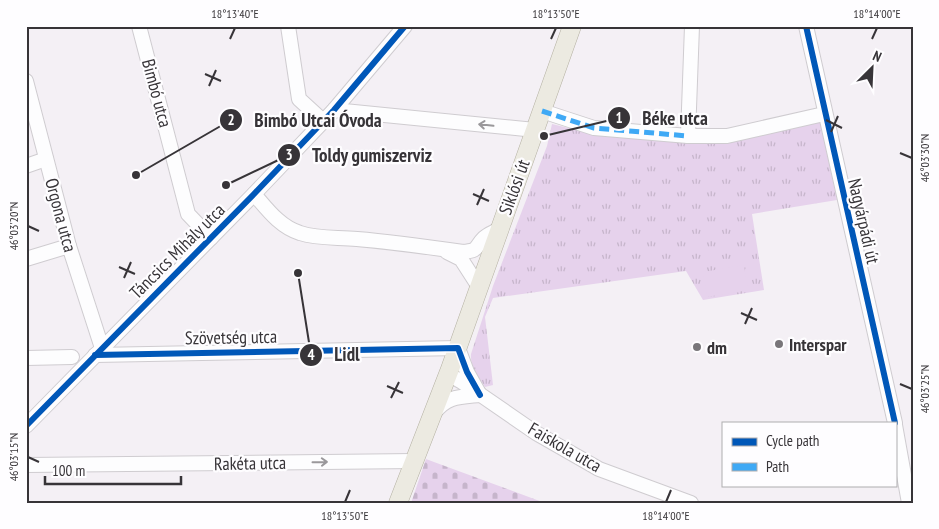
<svg xmlns="http://www.w3.org/2000/svg" width="939" height="529" font-family="'PT Sans Narrow',sans-serif">
<defs>
<pattern id="grass-tufts" width="24" height="20" patternUnits="userSpaceOnUse" patternTransform="scale(1.25)"><rect width="24" height="20" fill="#e6d2ec"/><path d="M3 7l-1-3M5 7V3M7 7l1-3M15 17l-1-3M17 17v-4M19 17l1-3" fill="none" stroke="#c6b5cb"/></pattern>
<pattern id="cemetery-stones" width="16" height="16" patternUnits="userSpaceOnUse" patternTransform="scale(1.25)"><rect width="16" height="16" fill="#e6d2ec"/><path d="M2 7V4a2 2 0 0 1 4 0v3zM10 15v-3a2 2 0 0 1 4 0v3z" fill="#c6b5cb"/></pattern>
</defs>
<rect width="100%" height="100%" fill="#f4f0f5"/>
<!-- grass -->
<path fill="url(#grass-tufts)" d="M820,121l17,79 -85,14 12,76 -61,10 -17,-29 -193,27 -8,19 8,68 -8,2c-7,-11 -15,-20 -14,-33l22,-68 54,-140 5,-22 49,12 82,6z"/>
<!-- cemetery -->
<polygon fill="url(#cemetery-stones)" points="426,459 434,462 545,503 411,503"/>
<!-- green -->
<polygon fill="#e6d2ec" points="744,265 748,290 707,297 703,272"/>
<g fill="none" stroke-linecap="round" stroke-linejoin="round">
<defs>
<g id="minor">
<polyline points="139,26 188,214 211,238"/>
<polyline points="288,26 299,99 323,121"/>
<polyline points="806,26 895,423"/>
<polyline points="26,81 69,246 102,348"/>
<polyline points="334,110 535,130"/>
<polyline points="542,111 594,128 688,136 727,136 824,114"/>
<polyline points="688,136 692,26"/>
<polyline points="26,166 46,159"/>
<path d="M254,194c13,15 26,33 46,39 18,6 38,4 57,6 36,3 71,8 106,13 17,-2 11,-4 21,-14 4,-4 11,-6 15,-9"/>
<polyline points="447,252 461,259 479,287"/>
<polyline points="26,259 69,246"/>
<polyline points="95,355 458,348 467,372 480,395"/>
<polyline points="26,358 72,357"/>
<polyline points="448,374 462,382 536,433 599,469 691,503"/>
<path d="M434,413c13,-17 25,-16 46,-18"/>
<polyline points="895,425 909,503"/>
<polyline points="26,426 254,194 334,110 405,26"/>
<polyline points="26,465 415,461"/>
</g>
<polyline id="major" points="398,503 450,369 572,26"/>
</defs>
<!-- minor casing -->
<use href="#minor" stroke="#cfccd0" stroke-width="16"/>
<!-- major casing -->
<use href="#major" stroke="#b4b1a2" stroke-width="19"/>
<!-- minor -->
<use href="#minor" stroke="#fdfdfe" stroke-width="14"/>
<!-- major -->
<use href="#major" stroke="#eceae1" stroke-width="18"/>
<!-- quiet -->
<polyline stroke="#3fa9f5" stroke-width="5" stroke-dasharray="10 5" stroke-linecap="butt" points="542,111 594,128 688,136"/>
<defs>
<g id="cycleway">
<polyline points="806,26 895,423"/>
<polyline points="95,355 458,348 467,372 480,395"/>
<polyline points="26,426 254,194 334,110 405,26"/>
</g>
</defs>
<!-- cycleway casing -->
<use href="#cycleway" stroke="#fefdff" stroke-width="9"/>
<!-- cycleway -->
<use href="#cycleway" stroke="#0057b8" stroke-width="6"/>
</g>
<!-- one-way arrows -->
<defs><path id="oneway-shaft" d="M-6 0H5M1.5-3L5.5 0L1.5 3" fill="none" stroke-width="1.6" stroke-linecap="round" stroke-linejoin="round" transform="scale(1.25)"/></defs>
<g stroke="#9a989b">
<use href="#oneway-shaft" transform="translate(486 125) rotate(-174)"/>
<use href="#oneway-shaft" transform="translate(320 462) rotate(-1)"/>
</g>
<!-- ticks -->
<path fill="none" stroke="#373438" stroke-width="2" d="M230,39l5,-11M551,39l5,-11M872,39l5,-11M205,74l16,7M209,86l7,-16M826,120l16,8M831,132l7,-16M900,153l12,5M473,194l16,7M477,205l7,-16M28,226l11,5M119,267l16,7M124,278l7,-16M741,313l16,7M745,324l7,-16M900,384l12,5M387,386l16,7M391,398l8,-16M28,457l11,5M345,502l5,-12M666,502l5,-12"/>
<!-- markers -->
<g fill="#79767a" stroke="#fefdff" stroke-width="2">
<circle cx="779" cy="344" r="5"/>
<circle cx="697" cy="347" r="5"/>
</g>
<g text-anchor="middle" dominant-baseline="central" stroke-width="4.5" stroke-linejoin="round" paint-order="stroke">
<!-- street labels -->
<g font-size="18" fill="#373438" stroke="#fefdff">
<text transform="translate(157 93) rotate(75)">Bimbó utca</text>
<text transform="translate(514 187) rotate(-70)">Siklósi út</text>
<text transform="translate(61 215) rotate(75)">Orgona utca</text>
<text transform="translate(864 221) rotate(77)">Nagyárpádi út</text>
<text transform="translate(177 251) rotate(-45)">Táncsics Mihály utca</text>
<text transform="translate(231 337) rotate(-1)">Szövetség utca</text>
<text transform="translate(565 447) rotate(30)">Faiskola utca</text>
<text transform="translate(250 463) rotate(-1)">Rakéta utca</text>
</g>
<!-- poi labels -->
<g font-size="18" font-weight="bold" fill="#373438" stroke="#fefdff" text-anchor="start">
<text x="789" y="344">Interspar</text>
<text x="707" y="347">dm</text>
</g>
</g>
<!-- callouts -->
<path fill="none" stroke="#373438" stroke-width="2" d="M544 136L619 118M136 175L231 120M226 185L289 155M298 273L311 355"/>
<g fill="#373438" stroke="#fefdff" stroke-width="2">
<circle cx="544" cy="136" r="5"/>
<circle cx="136" cy="175" r="5"/>
<circle cx="226" cy="185" r="5"/>
<circle cx="298" cy="273" r="5"/>
<circle cx="619" cy="118" r="12"/>
<circle cx="231" cy="120" r="12"/>
<circle cx="289" cy="155" r="12"/>
<circle cx="311" cy="355" r="12"/>
</g>
<g font-size="15" text-anchor="middle" font-weight="bold" fill="#fff">
<text x="619" y="123">1</text>
<text x="231" y="125">2</text>
<text x="289" y="160">3</text>
<text x="311" y="360">4</text>
</g>
<g font-size="19" text-anchor="middle" font-weight="bold" fill="#373438" stroke="#fefdff" stroke-width="4.5" stroke-linejoin="round" paint-order="stroke">
<text x="675" y="125">Béke utca</text>
<text x="318" y="127">Bimbó Utcai Óvoda</text>
<text x="372" y="162">Toldy gumiszerviz</text>
<text x="347" y="361">Lidl</text>
</g>
<!-- border -->
<rect width="939" height="529" fill="none" stroke="#fefdff" stroke-width="55"/>
<!-- legend -->
<rect x="722" y="422" width="175" height="65" fill="#fefdff" stroke="#aeadaf"/>
<rect x="732" y="438" width="25" height="8" fill="#0057b8" stroke="#aeadaf"/>
<text x="766" y="446" font-size="15" fill="#373438">Cycle path</text>
<rect x="732" y="463" width="25" height="8" fill="#3fa9f5" stroke="#aeadaf"/>
<text x="766" y="472" font-size="15" fill="#373438">Path</text>
<!-- north arrow -->
<g transform="translate(872 68) rotate(24)" stroke="#fefdff" stroke-width="4" paint-order="stroke">
<path d="M0-4L9 19L0 12L-9 19Z" fill="#373438"/>
<text y="-8" font-size="14" font-weight="bold" text-anchor="middle" fill="#373438">N</text>
</g>
<!-- scale -->
<path d="M45 476v8h136v-8" fill="none" stroke="#373438" stroke-width="2.5"/>
<text x="52" y="476" font-size="15" fill="#373438" stroke="#fefdff" stroke-width="4" paint-order="stroke">100 m</text>
<rect x="28" y="28" width="884" height="474" fill="none" stroke="#373438" stroke-width="2"/>
<g font-size="12" text-anchor="middle" fill="#373438">
<text x="235" y="18">18°13'40"E</text>
<text x="556" y="18">18°13'50"E</text>
<text x="877" y="18">18°14'00"E</text>
<text transform="translate(925 158) rotate(-90)" y="4">46°03'30"N</text>
<text transform="translate(14 226) rotate(-90)" y="4">46°03'20"N</text>
<text transform="translate(925 389) rotate(-90)" y="4">46°03'25"N</text>
<text transform="translate(14 457) rotate(-90)" y="4">46°03'15"N</text>
<text x="345" y="520">18°13'50"E</text>
<text x="666" y="520">18°14'00"E</text>
</g>
</svg>
